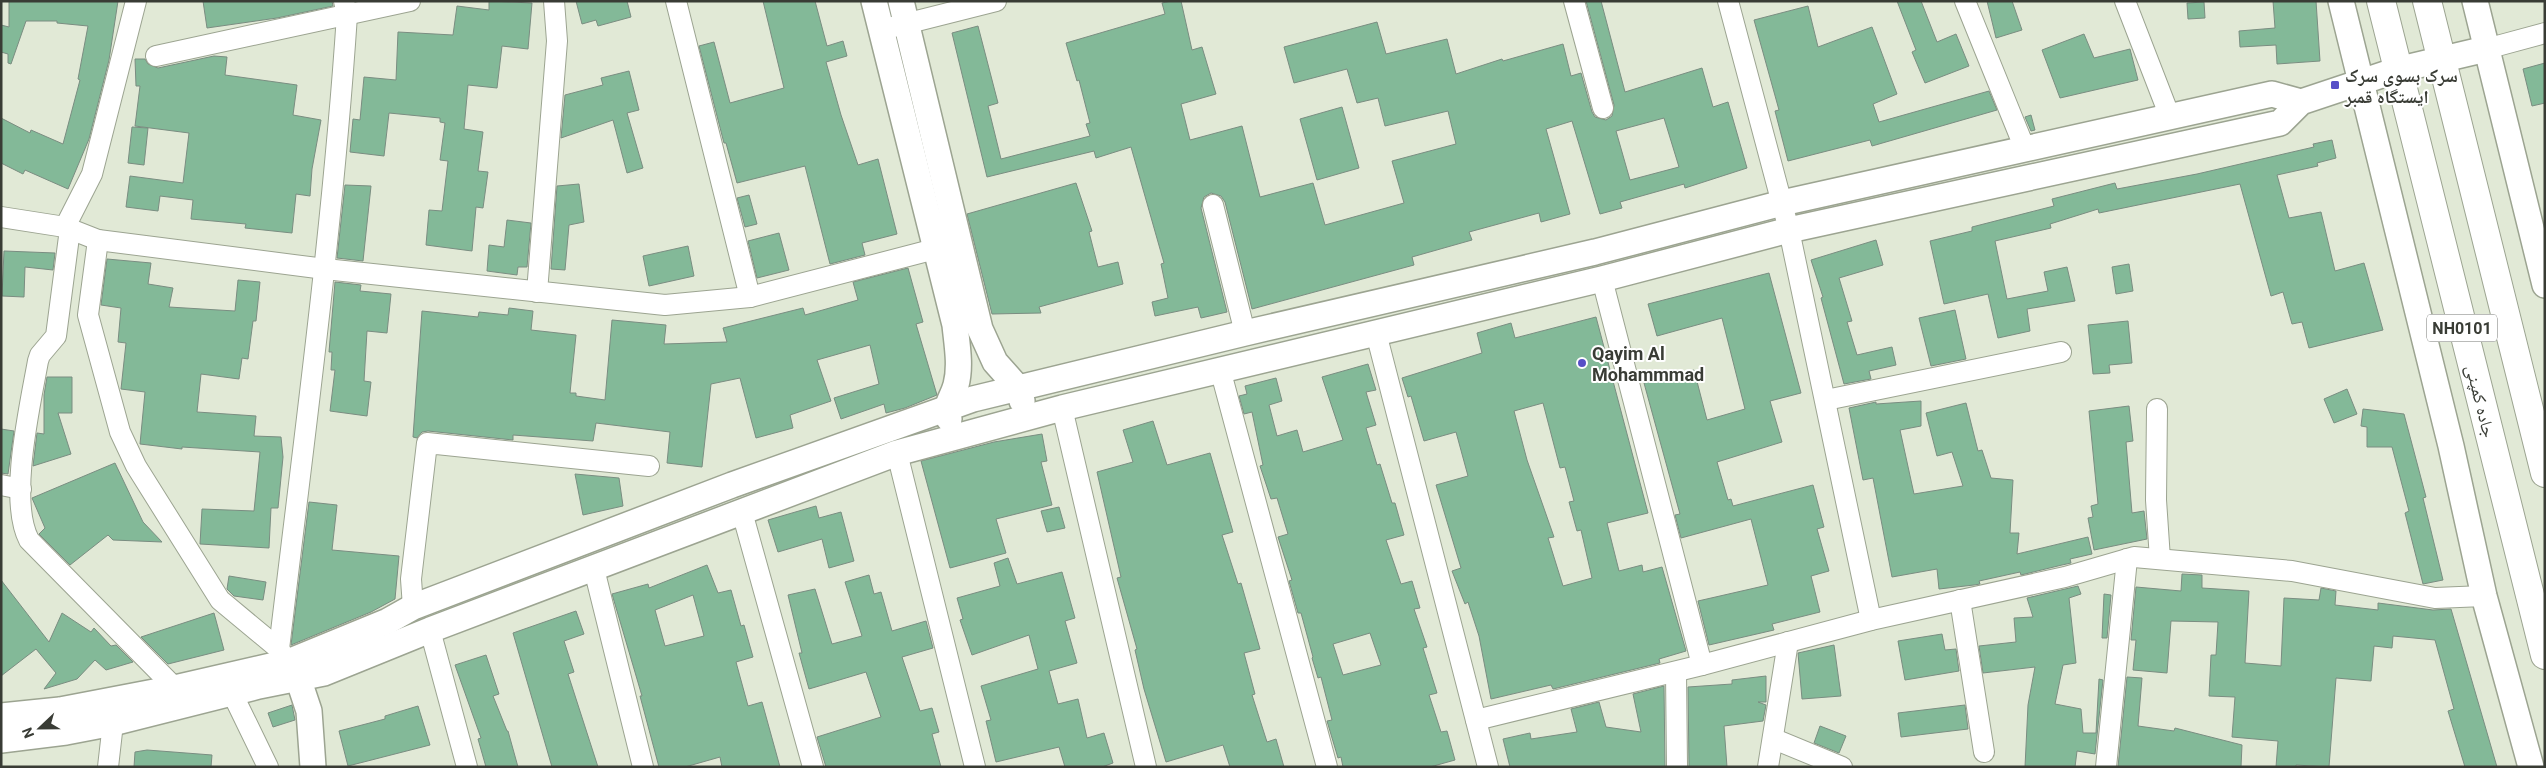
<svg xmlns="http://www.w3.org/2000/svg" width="2546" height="768" font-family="Roboto,'Noto Naskh Arabic',sans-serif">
<rect width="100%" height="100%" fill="#e1e9d6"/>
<!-- building -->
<g fill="#83b998" stroke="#7a8d81" fill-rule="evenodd">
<polygon points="9,1 118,1 109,60 89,139 68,189 25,170 23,174 1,163 1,118 30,133 31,130 63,144 80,80 78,79 88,26 57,23 57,21 26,21 11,64 8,63 8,54 1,52 1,25 9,27"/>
<polygon points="203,1 332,1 333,6 277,18 207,28"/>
<polygon points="489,1 532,3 528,49 502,46 497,88 468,85 464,129 483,132 478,171 488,172 483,208 476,207 472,251 426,245 429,210 442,211 448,161 440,160 445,123 440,122 440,118 389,113 384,156 350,152 353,119 360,120 364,77 396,80 398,32 453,35 457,6 489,10"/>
<polygon points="576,1 627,1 631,17 598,26 596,20 582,24"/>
<polygon points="763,1 815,1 827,46 843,41 847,56 826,62 841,115 858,165 878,159 897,234 862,243 865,255 830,264 805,166 737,183 726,143 724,143 699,46 714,42 730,103 784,88"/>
<path d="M1171,1h10l11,49 10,-3 14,47 -35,10 9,36 52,-14 18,71 53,-14 12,42 79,-22 -12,-42 64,-17 -8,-33 -63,15 -7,-28 -21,5 -10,-34 -53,14 -10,-36 93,-25 9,32 61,-15 9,35 46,-15 1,2 60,-17 8,32 10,-3 11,39 3,5 11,3 6,-4 2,-11 -28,-104h15l24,91 77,-24 11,39 15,-5 19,66 -62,20 -1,-4 -64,18 2,6 -22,6 -28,-93 -26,8 24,85 -29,8 -2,-9 -70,19 3,8 -60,17 2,8 -162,44 -27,-107 -4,-6 -10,-3 -7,4 -3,11 26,104 -26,6 -3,-11 -43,9 -3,-14 16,-4 -7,-34 3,-1 -33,-116 -35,11 -2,-7 -107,26 -35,-144 26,-7 20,77 -10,3 13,53 89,-23 -4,-12 4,-1 -11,-43 -2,1 -11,-38 99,-29 -3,-11zM1664,118l15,49 -49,13 -14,-49z"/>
<polygon points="1897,1 1921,1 1937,42 1956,34 1969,66 1925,83 1912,52 1916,50"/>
<polygon points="1987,1 2012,1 2022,30 1996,38"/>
<polygon points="2273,1 2316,1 2320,61 2277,64 2276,45 2240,47 2239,31 2275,28"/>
<polygon points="2204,2 2205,18 2188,19 2187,3"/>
<polygon points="1808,6 1818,47 1872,27 1897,94 1873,104 1879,122 1989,91 1997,110 1872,146 1870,140 1788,161 1775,111 1779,110 1754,20"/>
<polygon points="2084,34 2094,58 2130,49 2138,80 2060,98 2042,50"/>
<polygon points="214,56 227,57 225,75 297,85 293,115 321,120 312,169 310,196 296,194 292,233 245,228 246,224 191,219 193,200 160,196 158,211 126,207 130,176 183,183 189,133 135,126 140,86 136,86 135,59 145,59 148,64 158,68"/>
<polygon points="2545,63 2545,103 2532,106 2523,69"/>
<polygon points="629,71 639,110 627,113 643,168 627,173 613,120 561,138 565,95 603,85 601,78"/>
<polygon points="1342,107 1359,168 1317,180 1300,119"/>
<polygon points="2031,115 2035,130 2031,131 2025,117"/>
<polygon points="132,127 148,128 144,165 128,163"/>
<polygon points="2332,140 2336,158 2317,163 2318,166 2277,175 2289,218 2321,212 2335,271 2364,263 2383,330 2309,348 2302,322 2292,324 2283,292 2271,296 2240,184 2099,213 2098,209 2050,224 2051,228 1995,241 2007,299 2048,291 2044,272 2067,267 2075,301 2027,309 2030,331 1998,338 1988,294 1944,304 1930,241 1972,231 1972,227 2054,206 2052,199 2115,183 2117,189 2197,174 2314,147 2313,144"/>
<polygon points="1076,183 1092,231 1089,232 1098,267 1118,262 1123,284 1039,307 1041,313 992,314 967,214"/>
<polygon points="579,184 584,222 569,225 565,270 551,269 557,186"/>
<polygon points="345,185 371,186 363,261 337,258"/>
<polygon points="749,195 757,224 745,227 737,198"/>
<polygon points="507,220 531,223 527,267 518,267 517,275 487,271 489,245 504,247"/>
<polygon points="779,233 789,270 757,278 748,241"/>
<polygon points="1876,240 1883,265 1839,278 1852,321 1847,322 1857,355 1892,347 1896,365 1869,371 1871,379 1844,384 1821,298 1823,297 1811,260"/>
<polygon points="688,246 694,276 649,286 643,256"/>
<polygon points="4,251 55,253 53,270 25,267 24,297 2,296"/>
<polygon points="107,259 151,263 148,284 173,288 169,307 235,311 238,280 260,282 256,321 253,321 248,359 242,358 239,379 201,374 197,412 256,416 254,436 281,437 283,457 278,508 271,508 269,548 200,544 202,509 254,511 260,452 182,447 182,449 140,444 145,392 121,389 126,343 118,342 121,308 101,305"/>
<polygon points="2129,264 2133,291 2116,294 2112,267"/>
<polygon points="908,268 923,322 916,324 937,395 905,408 886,413 884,404 841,419 834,398 879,384 870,345 817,360 831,401 790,415 793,428 756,438 740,378 711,384 702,467 667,463 670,432 596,423 593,441 513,435 513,440 428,431 422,432 417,438 413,437 422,311 478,317 479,312 508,315 509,308 533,311 531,330 576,335 570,393 576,393 576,396 605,400 612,320 666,325 664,344 727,342 723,328 803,308 805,315 858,300 853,282"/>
<polygon points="1769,273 1801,393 1770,401 1782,442 1717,462 1728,500 1731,499 1733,506 1813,485 1824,527 1817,529 1829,571 1811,576 1820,612 1772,624 1774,630 1709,645 1698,601 1768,585 1751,519 1681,538 1675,515 1680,514 1644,383 1694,370 1707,420 1745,409 1722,318 1657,336 1648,304"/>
<polygon points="335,282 361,285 360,291 391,294 387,333 367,331 364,381 371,382 367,416 330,411 335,370 331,370 332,352 329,352"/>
<polygon points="1955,310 1966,359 1931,366 1919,318"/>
<path d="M1596,317l52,196 -41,10 12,48 23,-6 1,7 19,-5 24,84 -27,8 1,4 -107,26 -2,-4 -60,14 -12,-63 -11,-34 -3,2 -13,-33 9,-3 -25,-83 32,-9 -12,-44 -32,9 -13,-45 -3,1 -6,-19 80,-25 -5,-20 34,-10 4,15zM1543,403l17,65 5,-1 9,34 -5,1 8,29 4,-1 11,48 -29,8 -15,-48 6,-1 -27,-77 -13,-49z"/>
<polygon points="2128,321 2132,363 2109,365 2110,373 2093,374 2088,325"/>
<path d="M1368,364l8,26 -10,2 10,33 -10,3 11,37 3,-1 12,39h3l9,32 -18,5 15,44 11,-3 8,27 -6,1 13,38 -4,1 14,45 -8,2 12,37 6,-1 8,29 -25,7h-87l-2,-10 -3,1 -11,-37 5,-1 -11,-43 -3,1 -6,-20 1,-1 -12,-44h-3l-9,-32 3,-1 -14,-43 10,-3 -11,-36 -6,1 -11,-33 3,-1 -11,-53 -8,2 -5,-18 8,-2 -2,-8 31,-8 6,23 -13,4 8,31 20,-6 6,22 40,-12 -21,-63zM1370,633l11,32 -38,10 -10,-31z"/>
<polygon points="47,377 72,377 72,413 58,413 71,454 33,466 37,433 44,434 44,395"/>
<polygon points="2347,389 2357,414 2334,423 2324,399"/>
<polygon points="1921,401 1921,426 1900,430 1914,494 1963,486 1952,452 1937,456 1926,413 1966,403 1978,451 1982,450 1991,478 2013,480 2010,533 2019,533 2017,554 2088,537 2092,554 2070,559 2071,563 2062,565 2021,575 2020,572 1979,581 1980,584 1974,585 1939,589 1937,569 1892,577 1873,478 1863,480 1849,408 1876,402 1876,404"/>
<polygon points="2129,406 2133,441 2126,442 2132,513 2144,511 2147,539 2094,550 2088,518 2093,517 2091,506 2098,504 2089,411"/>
<polygon points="2363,409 2404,414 2426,497 2423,498 2443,580 2423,584 2405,513 2409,511 2392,447 2367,447 2367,427 2361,426"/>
<polygon points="1153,421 1167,465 1210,453 1233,532 1222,535 1238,584 1241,583 1260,649 1244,653 1255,694 1252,695 1267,742 1276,739 1284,767 1230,767 1223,745 1166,762 1144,689 1135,650 1137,649 1117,578 1121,577 1097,472 1133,462 1123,430"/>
<polygon points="1,429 14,431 8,474 1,473"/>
<polygon points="1042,434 1047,461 1041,462 1052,505 996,519 1006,553 950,568 921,461 994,442"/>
<polygon points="115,463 143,522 162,542 113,540 108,535 70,565 39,534 45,528 32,498"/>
<polygon points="575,474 619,478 623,506 583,515"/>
<polygon points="309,502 337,505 332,550 399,556 395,599 371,612 291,645"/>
<polygon points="816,506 819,518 841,512 854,561 829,568 822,539 778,552 768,520"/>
<polygon points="1059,507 1065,528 1047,532 1041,511"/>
<polygon points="1008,558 1017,584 1062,572 1075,618 1065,621 1077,663 1049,671 1058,704 1078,699 1087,738 1104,733 1113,763 1102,767 1065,767 1059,747 996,762 986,721 991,720 981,686 1038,669 1029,635 972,655 960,620 963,619 957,598 1000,586 994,563"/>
<path d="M707,565l11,28 13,-3 10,36 3,-1 9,32 -17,5 12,44 14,-4 18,65h-58l-2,-10 -35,10h-26l-19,-71h2l-30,-102 36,-10 1,4zM693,595l11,41 -39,10 -10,-36z"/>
<polygon points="2182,574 2202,575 2202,588 2249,591 2245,663 2281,666 2284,598 2319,600 2321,588 2336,591 2335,605 2378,610 2378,603 2433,610 2451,609 2497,767 2465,767 2448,711 2454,709 2435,640 2393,636 2392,648 2374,646 2371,681 2336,678 2329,767 2296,765 2296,767 2276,767 2278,741 2232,737 2235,697 2209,696 2211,655 2216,655 2218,622 2171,621 2167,673 2133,670 2136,640 2131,640 2136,587 2181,591"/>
<polygon points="869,575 874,594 881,592 892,631 926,621 933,648 902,657 920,711 932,708 939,732 932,734 941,767 826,767 817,737 881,717 866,672 809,689 799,653 802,653 788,595 815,589 832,644 862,636 845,582"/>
<polygon points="229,576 266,582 263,600 234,596 227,589"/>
<polygon points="1,580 49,642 62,613 91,632 94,628 111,646 116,645 133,662 106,670 95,660 77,679 44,689 56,673 36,649 1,676"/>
<polygon points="2078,586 2081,594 2069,598 2076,663 2063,665 2055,704 2081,709 2083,733 2096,733 2099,679 2103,680 2095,754 2077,751 2075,767 2025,767 2028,705 2035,667 1983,673 1979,646 2016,642 2014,618 2033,617 2027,598"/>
<polygon points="2104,594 2111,595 2107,638 2102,638"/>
<polygon points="576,611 584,634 564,641 574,672 568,674 598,767 552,767 513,633"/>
<polygon points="214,613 224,650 168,664 141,637"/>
<polygon points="1942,634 1945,650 1956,649 1959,671 1905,680 1898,641"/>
<polygon points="1834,645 1841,696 1802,699 1798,653"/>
<polygon points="486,655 499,694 493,696 507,731 508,731 518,767 486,767 478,739 481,738 455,665"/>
<polygon points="1766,676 1766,702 1758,702 1766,705 1763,721 1724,726 1727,767 1689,767 1688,687 1732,684 1732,680"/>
<polygon points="2127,677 2142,678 2138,726 2174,731 2175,728 2242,745 2241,767 2118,767"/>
<polygon points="1664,686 1665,767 1510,767 1503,739 1530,733 1531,739 1577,732 1571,709 1599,702 1606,727 1641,732 1633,694"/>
<polygon points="292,705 295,720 273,727 268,713"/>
<polygon points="1965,705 1968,729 1901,737 1898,713"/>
<polygon points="418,706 430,745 348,766 339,731 385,719 385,716"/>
<polygon points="1820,726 1846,736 1839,753 1814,743"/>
<polygon points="147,750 212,755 211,767 134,767 135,752"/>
</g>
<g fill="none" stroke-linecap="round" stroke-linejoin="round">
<defs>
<g id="minor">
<polyline points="676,1 750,297"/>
<polyline points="1574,1 1603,108"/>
<polyline points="1728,1 1789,230 1871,620"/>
<polyline points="1965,1 2025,149"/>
<polyline points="2125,1 2170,117"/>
<polyline points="881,30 996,1"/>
<polyline points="2486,49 2545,33"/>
<polyline points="156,56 410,1"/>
<polyline points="1213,205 1245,333"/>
<polyline points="1,217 65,227 98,240 325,269 665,305 750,297 935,249"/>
<polyline points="65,227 92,174 136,1"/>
<path d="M70,229l-14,107 -16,19 -2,6c-8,45 -30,139 -9,179l146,148"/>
<polyline points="98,240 88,315 120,432 136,466 220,600 279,649 285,658"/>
<polyline points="1602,279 1702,665"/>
<polyline points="537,292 557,41 554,1"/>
<polyline points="1376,333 1488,767"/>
<polyline points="1220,369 1327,767"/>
<polyline points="1826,400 2061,352"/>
<polyline points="1062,408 1146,767"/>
<polyline points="2157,409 2156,500 2160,559"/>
<polyline points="897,453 975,767"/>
<polyline points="1,485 21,489"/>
<polyline points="742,512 813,767"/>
<polyline points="594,569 643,767"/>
<polyline points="1960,600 1984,752"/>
<polyline points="413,607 411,579 427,443 649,466"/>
<polyline points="430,630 467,767"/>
<path d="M279,649c25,-211 54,-422 68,-634l-3,-14"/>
<polyline points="1676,672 1677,767"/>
<polyline points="232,693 268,767"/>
<polyline points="1476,720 1702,665 1871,620 2065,577 2134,557 2292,571 2435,598 2484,596"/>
<polyline points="1774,739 1842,767"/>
<polyline points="108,767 113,723 110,709"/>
<polyline points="1768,767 1788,642"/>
<polyline points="2106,767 2127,559"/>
</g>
<g id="tertiary">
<path d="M874,1l81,324c2,20 6,41 1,60 -4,15 -11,17 -7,34"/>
<polyline points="901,1 980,329 995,362 1019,389 1022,401"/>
<polyline points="2341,1 2451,446 2484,596 2531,767"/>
<polyline points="2475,1 2545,285"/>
<polyline points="298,678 309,711 313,767"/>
<polyline points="1,716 60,710 175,688 288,662 388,621 413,607 732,485 973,399 1245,333 1595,252 1782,203 2272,94 2301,102"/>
<polyline points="1,740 66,732 113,723 259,686 324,673 430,630 897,453 1062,408 1602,279 1789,230 2280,123 2301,102 2397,70 2486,49"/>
</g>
<g id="trunk">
<polyline points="2381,1 2545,655"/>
<polyline points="2427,1 2545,473"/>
</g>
</defs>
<!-- minor casing -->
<use href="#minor" stroke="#9ca491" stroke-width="22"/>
<!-- tertiary casing -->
<use href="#tertiary" stroke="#9ca491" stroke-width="28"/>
<!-- trunk casing -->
<use href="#trunk" stroke="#9ca491" stroke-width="30"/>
<!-- minor -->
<use href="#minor" stroke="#fff" stroke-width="20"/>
<!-- tertiary -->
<use href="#tertiary" stroke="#fff" stroke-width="25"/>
<!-- trunk -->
<use href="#trunk" stroke="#fff" stroke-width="28"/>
</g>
<!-- markers -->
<g fill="#574fc7" stroke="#fff" stroke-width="2">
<rect x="2330" y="80" width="10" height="10" rx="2.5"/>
<circle cx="1582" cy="363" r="5"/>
</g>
<g text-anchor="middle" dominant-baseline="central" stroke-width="4" stroke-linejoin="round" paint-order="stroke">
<!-- shield labels -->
<rect fill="#fff" stroke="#747672" stroke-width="1" x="2427" y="314.5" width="70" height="27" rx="4"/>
<g font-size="16" font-weight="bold" fill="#393c35">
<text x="2462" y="328">NH0101</text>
</g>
<!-- poi labels -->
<g font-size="18" font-weight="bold" fill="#393c35" stroke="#fff" text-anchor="start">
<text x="2345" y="75">سرک بسوی سرک<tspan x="2345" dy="21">ایستگاه قمبر</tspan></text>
<text x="1592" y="353">Qayim Al<tspan x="1592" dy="21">Mohammmad</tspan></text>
</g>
<!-- street labels -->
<g font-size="18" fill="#393c35" stroke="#fff">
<text transform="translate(2481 401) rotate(76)">جاده کمپنی</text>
</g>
</g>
<!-- border -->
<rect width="2546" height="768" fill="none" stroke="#393c35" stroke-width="5"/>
<!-- north arrow -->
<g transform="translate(40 728) rotate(248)" stroke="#ffffff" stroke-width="4" paint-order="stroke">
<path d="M0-4L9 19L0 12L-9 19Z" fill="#393c35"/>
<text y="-8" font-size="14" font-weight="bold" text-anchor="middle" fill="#393c35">N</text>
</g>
</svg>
